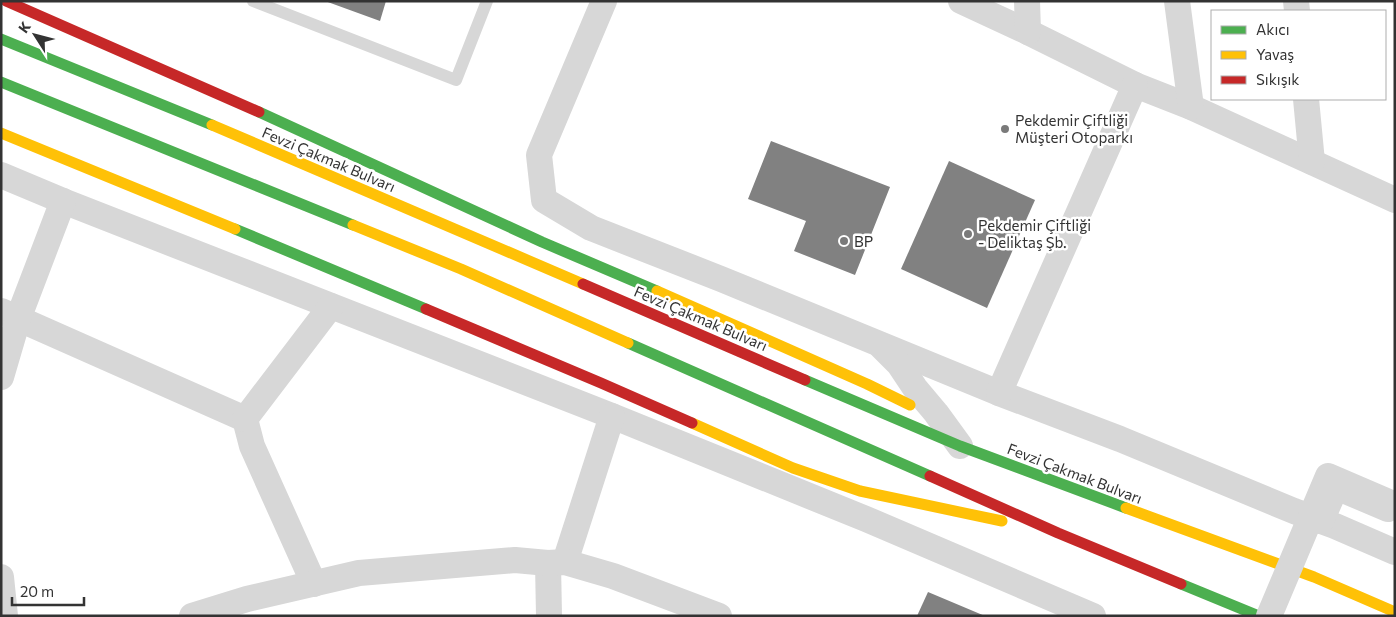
<svg xmlns="http://www.w3.org/2000/svg" width="1396" height="617" font-family="Commissioner,sans-serif">
<rect width="100%" height="100%" fill="#fff"/>
<!-- building -->
<g fill="#818181">
<polygon points="325,1 386,1 380,21"/>
<polygon points="771,141 890,187 855,275 794,251 806,221 748,199"/>
<polygon points="949,161 1035,200 987,308 901,269"/>
<polygon points="928,592 985,616 917,616"/>
</g>
<g fill="none" stroke-linecap="round" stroke-linejoin="round">
<!-- lane -->
<polyline stroke="#d7d7d7" stroke-width="12" points="253,1 456,80 487,1"/>
<!-- street -->
<g stroke="#d7d7d7" stroke-width="26">
<polyline points="604,1 539,155 544,200 591,228 721,279 999,393 1120,439 1294,511 1335,526 1395,552"/>
<polyline points="961,1 1028,32 1135,85 1191,107 1395,200"/>
<polyline points="1027,1 1028,32"/>
<polyline points="1177,1 1191,107"/>
<polyline points="1296,1 1297,11"/>
<polyline points="1306,99 1312,162"/>
<polyline points="1,175 63,201 612,416 866,519 1093,616"/>
<polyline points="1,311 245,419 252,446 314,584"/>
<polyline points="881,346 899,364 915,388 936,413 960,446"/>
<polyline points="1,377 18,319 63,201"/>
<polyline points="999,393 1135,85"/>
<polyline points="245,419 331,306"/>
<polyline points="565,562 612,416"/>
<polyline points="548,563 549,616"/>
<polyline points="1,577 5,616"/>
<polyline points="192,616 247,599 359,573 515,560 548,563 565,562 613,576 719,616"/>
</g>
<!-- fast -->
<g stroke="#4caf50" stroke-width="11">
<polyline points="1,39 212,125"/>
<polyline points="1,82 353,225"/>
<polyline points="259,112 542,242 657,291"/>
<polyline points="235,229 426,309"/>
<polyline points="628,343 930,476"/>
<polyline points="805,380 960,446 1126,508"/>
<polyline points="1181,584 1259,616"/>
</g>
<!-- slow -->
<g stroke="#ffc107" stroke-width="11">
<polyline points="212,125 583,284"/>
<polyline points="1,133 235,229"/>
<polyline points="353,225 461,269 628,343"/>
<polyline points="657,291 867,384 910,405"/>
<polyline points="692,423 793,468 860,491 1002,521"/>
<polyline points="1126,508 1314,577 1395,612"/>
</g>
<!-- jam -->
<g stroke="#c62828" stroke-width="11">
<polyline points="6,1 259,112"/>
<polyline points="583,284 805,380"/>
<polyline points="426,309 601,383 692,423"/>
<polyline points="930,476 1058,533 1181,584"/>
</g>
<!-- street-bridge -->
<polyline stroke="#d7d7d7" stroke-width="26" points="1269,616 1328,476 1391,503 1388,509 1336,487 1321,521"/>
</g>
<!-- markers -->
<g fill="#7a7a7a" stroke="#fff" stroke-width="2">
<circle cx="1005" cy="129" r="5"/>
<circle cx="968" cy="234" r="5"/>
<circle cx="844" cy="241" r="5"/>
</g>
<g text-anchor="middle" dominant-baseline="central" stroke-width="5" stroke-linejoin="round" paint-order="stroke">
<!-- poi labels -->
<g font-size="15" fill="#333" stroke="#fff" text-anchor="start">
<text x="1015" y="120">Pekdemir Çiftliği<tspan x="1015" dy="17">Müşteri Otoparkı</tspan></text>
<text x="978" y="225">Pekdemir Çiftliği<tspan x="978" dy="17">- Deliktaş Şb.</tspan></text>
<text x="854" y="241">BP</text>
</g>
<!-- street labels -->
<g font-size="15" fill="#333" stroke="#fff">
<text transform="translate(329 159) rotate(23)">Fevzi Çakmak Bulvarı</text>
<text transform="translate(701 318) rotate(23)">Fevzi Çakmak Bulvarı</text>
<text transform="translate(1075 473) rotate(21)">Fevzi Çakmak Bulvarı</text>
</g>
</g>
<!-- border -->
<rect width="1396" height="617" fill="none" stroke="#333333" stroke-width="5"/>
<!-- legend -->
<rect x="1211" y="10" width="175" height="90" fill="#ffffff" stroke="#adadad"/>
<rect x="1221" y="26" width="25" height="8" fill="#4caf50" stroke="#adadad"/>
<text x="1256" y="35" font-size="15" fill="#333333">Akıcı</text>
<rect x="1221" y="51" width="25" height="8" fill="#ffc107" stroke="#adadad"/>
<text x="1256" y="60" font-size="15" fill="#333333">Yavaş</text>
<rect x="1221" y="76" width="25" height="8" fill="#c62828" stroke="#adadad"/>
<text x="1256" y="85" font-size="15" fill="#333333">Sıkışık</text>
<!-- north arrow -->
<g transform="translate(35 35) rotate(306)" stroke="#ffffff" stroke-width="4" paint-order="stroke">
<path d="M0-4L9 19L0 12L-9 19Z" fill="#333333"/>
<text y="-8" font-size="14" font-weight="bold" text-anchor="middle" fill="#333333">K</text>
</g>
<!-- scale -->
<path d="M12 597v8h72v-8" fill="none" stroke="#333333" stroke-width="2.5"/>
<text x="20" y="597" font-size="15" fill="#333333" stroke="#ffffff" stroke-width="4" paint-order="stroke">20 m</text>
</svg>
